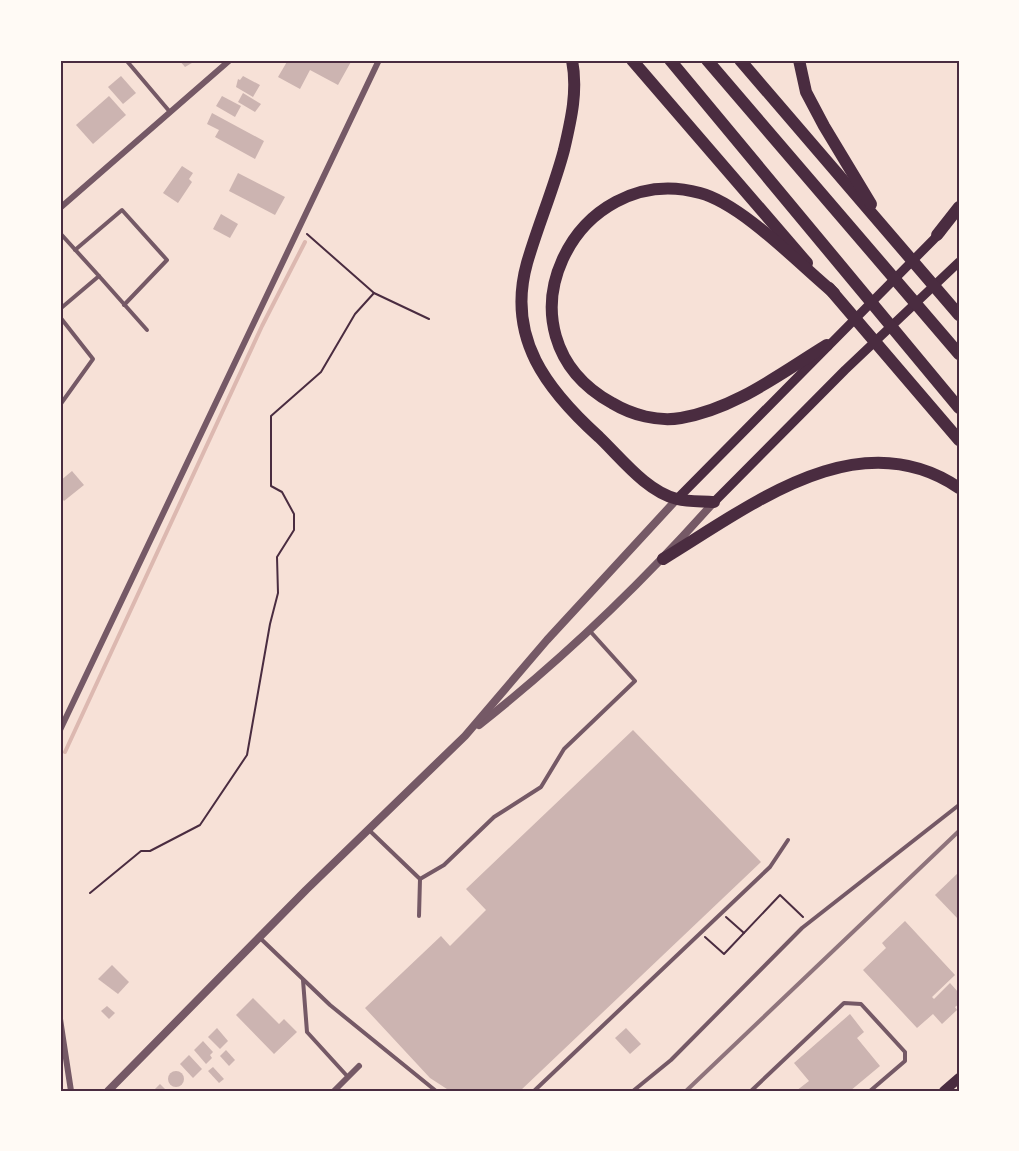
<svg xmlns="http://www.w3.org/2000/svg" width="1019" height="1151" font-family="'Varela Round',sans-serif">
<rect width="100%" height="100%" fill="#f7e1d7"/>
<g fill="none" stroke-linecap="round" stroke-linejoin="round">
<!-- stream -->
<polyline stroke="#dcb8b0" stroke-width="4" points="65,752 262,326 305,242"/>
</g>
<!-- building -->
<g fill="#ccb4b1">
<polygon points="179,60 197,60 185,67"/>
<polygon points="288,60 352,60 338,85 310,70 300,89 278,77"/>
<polygon points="121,76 136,93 123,104 108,87"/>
<polygon points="243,76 260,85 253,97 236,87 238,79 240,80"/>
<polygon points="243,93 261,104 255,112 238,102"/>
<polygon points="109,96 126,115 93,144 76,125"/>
<polygon points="222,96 241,106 235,117 216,106"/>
<polygon points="212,113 264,141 255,159 215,137 219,130 207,124"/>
<polygon points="182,166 193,173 189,179 192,182 178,203 163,193"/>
<polygon points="238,173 285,197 275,215 229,191"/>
<polygon points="221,214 238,224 230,238 213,229"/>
<polygon points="72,471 84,485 64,501 60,496 60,481"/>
<polygon points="633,730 761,862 520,1091 450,1091 430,1078 365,1008 441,936 450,946 486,910 466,889"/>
<polygon points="959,872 959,920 935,895"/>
<polygon points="905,921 955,975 932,997 934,999 950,983 959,993 959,1004 955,1007 957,1010 942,1024 933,1014 917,1028 863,970 886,948 882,943"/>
<polygon points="112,965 129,982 118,994 98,979"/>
<polygon points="253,998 279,1024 284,1019 297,1032 274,1054 236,1015"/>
<polygon points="107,1006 115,1013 109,1019 101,1011"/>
<polygon points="850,1014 864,1032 857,1038 880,1066 850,1091 796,1091 809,1081 794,1063"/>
<polygon points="217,1028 228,1041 220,1049 208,1037"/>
<polygon points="626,1028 641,1044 630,1054 615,1038"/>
<polygon points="203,1041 213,1052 210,1055 212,1058 206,1064 194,1050"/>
<polygon points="226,1050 235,1060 229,1066 220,1056"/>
<polygon points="189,1055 202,1069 193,1078 180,1064"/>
<polygon points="213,1067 224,1079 219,1083 208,1071"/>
<circle cx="176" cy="1079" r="8"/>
<polygon points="160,1084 167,1091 153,1091"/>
</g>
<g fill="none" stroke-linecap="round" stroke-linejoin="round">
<!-- path -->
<g stroke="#4a2c40" stroke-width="2">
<polyline points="307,234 374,293"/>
<polyline points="90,893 141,851 150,851 200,825 247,755 270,624 278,593 277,557 294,530 294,514 282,492 271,486 271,416 321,372 355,314 374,293 429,319"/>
<polyline points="726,917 744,933"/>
<polyline points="705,937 724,954 780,895 803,917"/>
</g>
<!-- service -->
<g stroke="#755966" stroke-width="4">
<polyline points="126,60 170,112"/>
<polyline points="60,233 99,276 60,309"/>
<polyline points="75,250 122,210 167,260 124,305"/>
<polyline points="99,276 147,330"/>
<polyline points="60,317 93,359 60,405"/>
<polyline points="370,831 420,879 419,916"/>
<polyline points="420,879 444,865 494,817 541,787 564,749 635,681 589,630"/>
<polyline points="260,938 330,1005 436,1091"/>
<polyline points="303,980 307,1032 348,1077"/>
<polyline points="534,1091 770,867 788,840"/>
<polyline points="633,1091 671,1060 802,928 959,805"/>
<polyline points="751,1091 844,1003 861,1004 905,1052 905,1061 870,1091"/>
</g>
<!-- minor -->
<g stroke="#755966" stroke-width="6">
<polyline points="60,208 230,60"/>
<polyline points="60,730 379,60"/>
<polyline points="60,1019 71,1091"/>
<polyline points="334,1091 359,1066"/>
</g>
<!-- tertiary -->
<g stroke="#755966" stroke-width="8">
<path d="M479,725c85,-67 163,-142 235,-223"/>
<polyline points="108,1091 306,890 465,736 547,640 677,499"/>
</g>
<!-- secondary -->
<g stroke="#4a2c40" stroke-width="9">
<polyline points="677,499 941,232"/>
<polyline points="714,502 845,370 959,262"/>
</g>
<!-- primary -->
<polyline stroke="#4a2c40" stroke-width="10" points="944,1091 959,1078"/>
<!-- motorway -->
<g stroke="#4a2c40" stroke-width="12">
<path d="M572,60c6,31 -1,60 -8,90 -10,38 -26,75 -37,113 -21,75 20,127 72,174 22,21 48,55 78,62 12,3 25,2 37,3"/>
<polyline points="632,60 807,263"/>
<polyline points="670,60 959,408"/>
<polyline points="707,60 959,354"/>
<polyline points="740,60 959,315"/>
<polyline points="799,60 806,92 824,126 871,204"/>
<polyline points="937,235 959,207"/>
<polyline points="829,288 959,440"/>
<path d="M827,345c-46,28 -92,64 -146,73 -23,4 -49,-3 -69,-15 -124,-69 -37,-244 88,-210 42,11 99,71 134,100"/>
<path d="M663,559c86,-52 195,-140 296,-71"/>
</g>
<!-- rail -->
<polyline stroke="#8f747c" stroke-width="4" points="686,1091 959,831"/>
</g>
<!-- border -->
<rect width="1019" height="1151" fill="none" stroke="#fffaf5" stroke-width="123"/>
<rect x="62" y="62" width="896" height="1028" fill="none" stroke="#4a2c40" stroke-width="2"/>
</svg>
